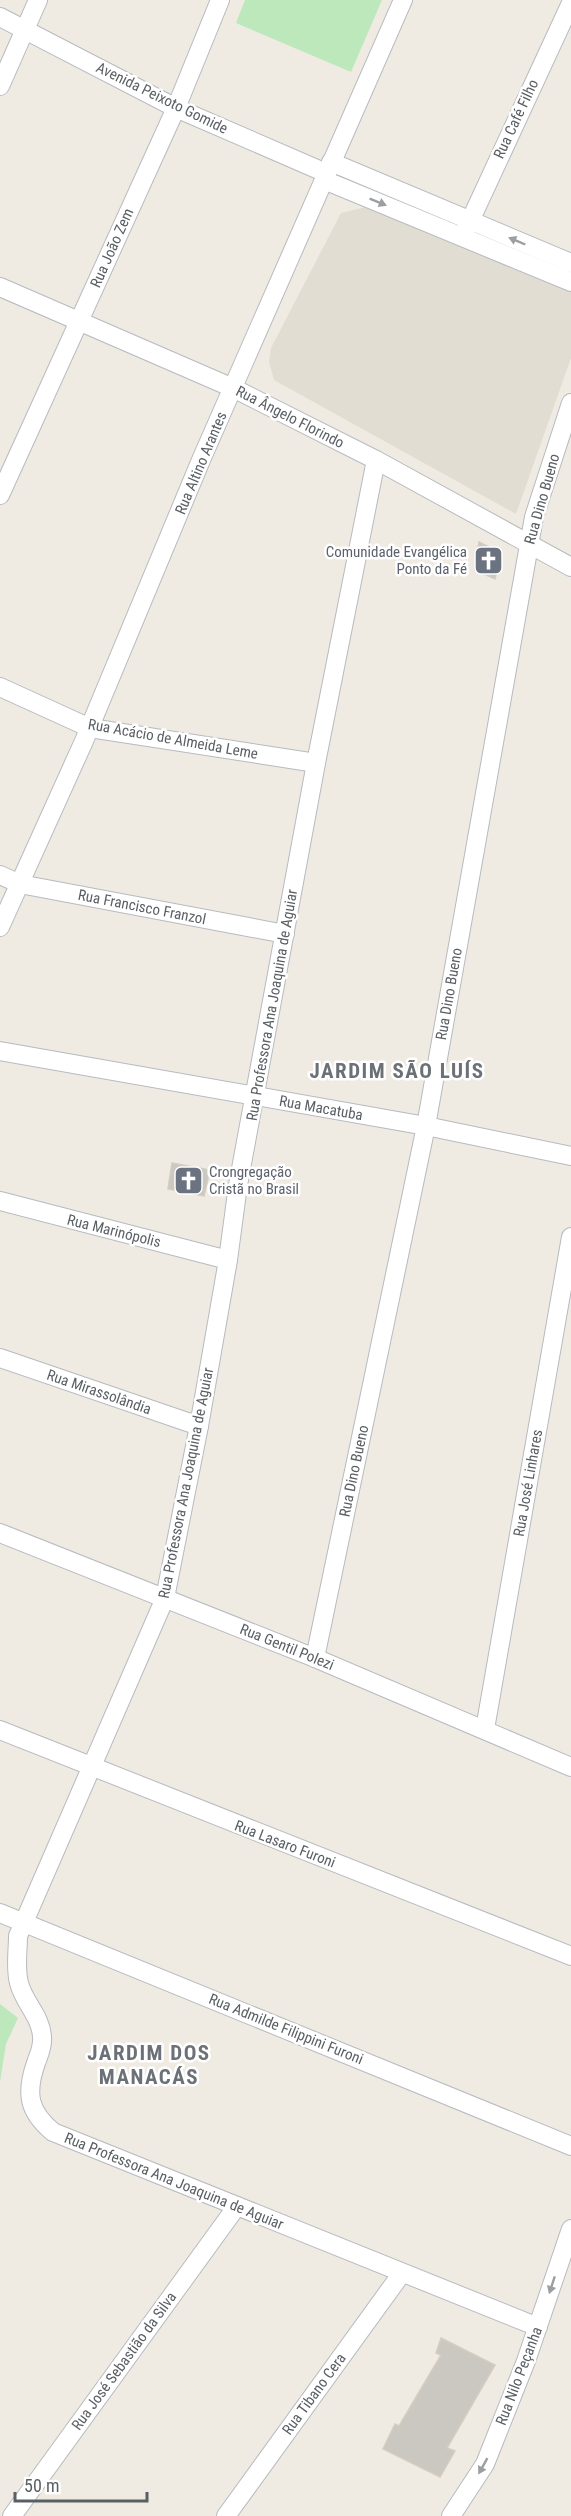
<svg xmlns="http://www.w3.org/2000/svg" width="571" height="2516" font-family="'Roboto Condensed',sans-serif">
<rect width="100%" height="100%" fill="#efebe2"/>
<!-- education -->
<polygon fill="#e1ddd2" points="370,206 571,287 571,358 516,514 274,380 269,362 271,348 341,213"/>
<!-- green -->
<g fill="#bce8bc">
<polygon points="245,0 382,0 351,72 236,23"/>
<polygon points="0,2004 18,2018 6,2044 0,2082"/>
</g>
<!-- building -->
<g fill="#cbc8c1" stroke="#d4cdc0" stroke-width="1.5">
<polygon points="479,542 501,553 495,579 475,570"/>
<polygon points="172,1163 210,1170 204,1196 168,1189"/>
<polygon points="441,2338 495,2365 447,2448 455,2451 440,2477 383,2449 395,2424 399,2426 441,2355 436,2353"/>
</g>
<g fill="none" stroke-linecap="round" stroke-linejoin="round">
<defs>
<g id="minor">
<polyline points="0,17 176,108 326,173"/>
<polyline points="0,86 38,0"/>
<polyline points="331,162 571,263"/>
<polyline points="324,180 571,282"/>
<polyline points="465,232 571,3"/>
<polyline points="0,287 233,388 376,460 571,567"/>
<path d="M376,460l-60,303 -78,422 -10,75 -29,166 -34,172 -147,338c0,15 -3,32 1,47 5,20 22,33 23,54 1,10 -3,17 -6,26 -11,31 -7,49 17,69l485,195"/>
<polyline points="0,495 176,108 220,0"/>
<polyline points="0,687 90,728 316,763"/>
<polyline points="0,875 20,884 285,934"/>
<polyline points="0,927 84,741 201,460 403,0"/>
<polyline points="0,1051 426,1126 571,1156"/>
<polyline points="0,1201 228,1260"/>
<polyline points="0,1358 199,1426"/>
<polyline points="0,1533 315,1658 571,1767"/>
<polyline points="315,1658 426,1126 534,517 571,403"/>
<polyline points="485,1729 571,1237"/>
<polyline points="0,1730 571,1956"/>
<polyline points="0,1913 571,2146"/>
<polyline points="12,2516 237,2206"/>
<polyline points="226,2516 402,2273"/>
<polyline points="451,2516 485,2464 526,2361 571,2229"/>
</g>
</defs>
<!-- minor casing -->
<use href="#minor" stroke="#b7babf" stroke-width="20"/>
<!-- minor -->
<use href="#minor" stroke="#fff" stroke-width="18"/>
</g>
<!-- one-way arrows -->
<defs><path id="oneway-solid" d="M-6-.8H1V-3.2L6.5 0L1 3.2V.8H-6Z" transform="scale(1.5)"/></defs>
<g fill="#9c9fa2">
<use href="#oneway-solid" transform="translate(378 202) rotate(22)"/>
<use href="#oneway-solid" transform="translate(517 241) rotate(-157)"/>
<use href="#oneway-solid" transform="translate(552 2285) rotate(108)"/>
<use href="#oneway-solid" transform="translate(483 2466) rotate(119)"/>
</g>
<!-- icons -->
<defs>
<symbol id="church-square" viewBox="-11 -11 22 22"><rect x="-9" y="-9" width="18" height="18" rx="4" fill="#6b7280" stroke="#fff"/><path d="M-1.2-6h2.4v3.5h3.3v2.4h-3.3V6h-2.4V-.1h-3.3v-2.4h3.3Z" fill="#fff"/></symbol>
</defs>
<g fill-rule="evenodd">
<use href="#church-square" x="472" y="544" width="33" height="33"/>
<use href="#church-square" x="172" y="1164" width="33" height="33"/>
</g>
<g text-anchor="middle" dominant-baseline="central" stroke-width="5" stroke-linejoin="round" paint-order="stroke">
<!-- street labels -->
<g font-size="15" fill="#5a5f64" stroke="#fff">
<text transform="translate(162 98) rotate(26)">Avenida Peixoto Gomide</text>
<text transform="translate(516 119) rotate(-65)">Rua Café Filho</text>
<text transform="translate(112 248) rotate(-66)">Rua João Zem</text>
<text transform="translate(290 417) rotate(27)">Rua Ângelo Florindo</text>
<text transform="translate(201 463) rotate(-67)">Rua Altino Arantes</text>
<text transform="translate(542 499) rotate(-74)">Rua Dino Bueno</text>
<text transform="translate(173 739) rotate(10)">Rua Acácio de Almeida Leme</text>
<text transform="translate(142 907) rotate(11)">Rua Francisco Franzol</text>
<text transform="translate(449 994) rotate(-80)">Rua Dino Bueno</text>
<text transform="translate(272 1005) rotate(-80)">Rua Professora Ana Joaquina de Aguiar</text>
<text transform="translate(321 1108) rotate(10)">Rua Macatuba</text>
<text transform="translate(114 1231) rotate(14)">Rua Marinópolis</text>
<text transform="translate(99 1392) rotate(19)">Rua Mirassolândia</text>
<text transform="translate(354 1471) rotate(-78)">Rua Dino Bueno</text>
<text transform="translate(186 1483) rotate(-79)">Rua Professora Ana Joaquina de Aguiar</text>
<text transform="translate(528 1483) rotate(-80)">Rua José Linhares</text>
<text transform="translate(287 1647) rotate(22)">Rua Gentil Polezi</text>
<text transform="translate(285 1844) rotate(21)">Rua Lasaro Furoni</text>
<text transform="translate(286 2029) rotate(22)">Rua Admilde Filippini Furoni</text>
<text transform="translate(174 2181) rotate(22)">Rua Professora Ana Joaquina de Aguiar</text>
<text transform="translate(124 2361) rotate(-54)">Rua José Sebastião da Silva</text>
<text transform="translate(519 2376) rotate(-69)">Rua Nilo Peçanha</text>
<text transform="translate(314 2394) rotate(-54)">Rua Tibano Cera</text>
</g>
<!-- worship labels -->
<g font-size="15" fill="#5b616d" stroke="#fff" text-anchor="end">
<text x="467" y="552">Comunidade Evangélica<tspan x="467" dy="17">Ponto da Fé</tspan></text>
<text x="209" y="1172" text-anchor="start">Crongregação<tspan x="209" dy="17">Cristã no Brasil</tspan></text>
</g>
<!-- district labels -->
<g font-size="21" font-weight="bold" letter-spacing="1.5" fill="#6b7176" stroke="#fff">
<text x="397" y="1071">JARDIM SÃO LUÍS</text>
<text x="149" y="2053">JARDIM DOS<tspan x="149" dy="24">MANACÁS</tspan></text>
</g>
</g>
<!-- scale -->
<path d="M15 2492v9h132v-9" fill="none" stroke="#5a5f64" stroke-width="3"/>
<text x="24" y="2492" font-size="18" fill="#5a5f64" stroke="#ffffff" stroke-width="4.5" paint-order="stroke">50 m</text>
</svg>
